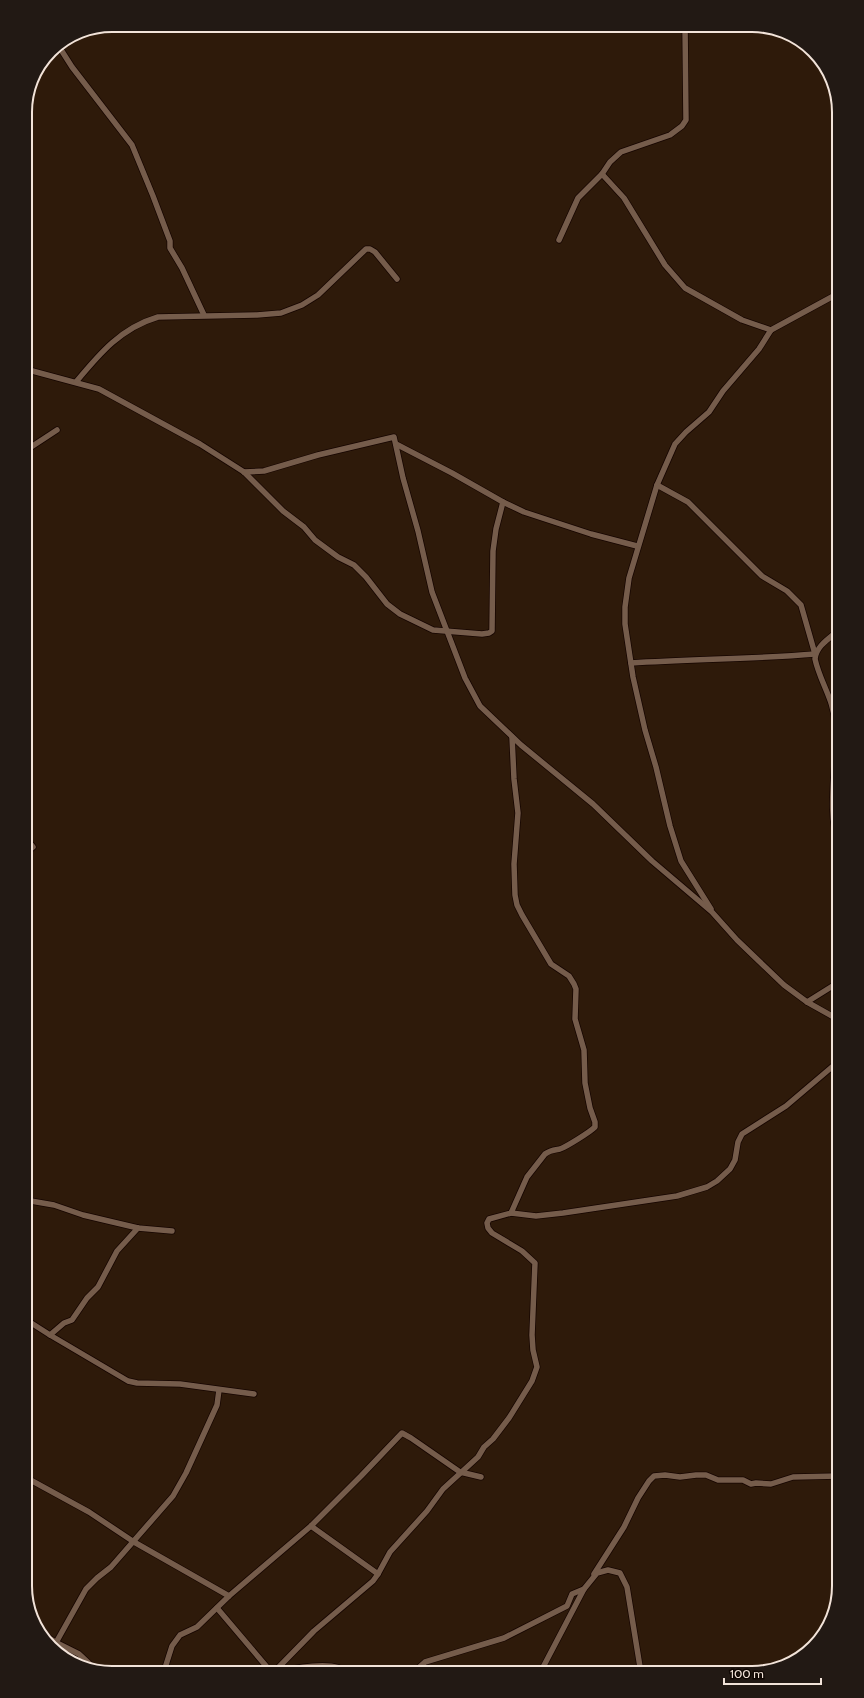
<svg xmlns="http://www.w3.org/2000/svg" width="864" height="1698" font-family="Cabin,sans-serif">
<rect width="100%" height="100%" fill="#2e1a0a"/>
<g fill="none" stroke-linecap="round" stroke-linejoin="round">
<defs>
<g id="minor">
<polyline points="58,45 72,67 132,145 153,196 170,241 170,248 182,268 204,315"/>
<polyline points="602,174 610,162 621,152 670,135 682,126 686,120 685,25"/>
<polyline points="559,240 578,198 602,174 624,198 665,265 685,288 742,320 771,330"/>
<polyline points="25,369 99,389 200,444 244,472 283,511 304,527 315,540 338,557 354,565 366,577 387,604 400,614 433,630 482,634 489,633 492,631 493,551 496,529 503,502"/>
<path d="M76,382c24,-29 45,-54 82,-65l99,-2 24,-2 21,-8 16,-10 48,-46h4l5,3 22,27"/>
<polyline points="396,444 452,473 503,502 524,512 591,534 637,546"/>
<polyline points="25,451 57,430"/>
<polyline points="244,472 264,471 318,455 394,437 403,478 418,531 432,592 465,678 480,706 521,745 593,804 652,861 712,912 737,940 784,985 807,1002 839,1020"/>
<path d="M631,663c62,-4 123,-4 184,-9l-14,-49 -14,-14 -25,-15 -74,-74 -31,-17"/>
<path d="M839,845c-14,-39 0,-81 -4,-122 -1,-23 -15,-41 -20,-64 1,-13 15,-21 24,-29"/>
<polyline points="25,854 33,847 25,837"/>
<polyline points="711,909 681,861 670,826 656,767 645,730 633,677 625,624 625,607 629,578 657,485 675,444 686,432 709,412 723,391 759,349 771,330 839,293"/>
<polyline points="807,1002 839,982"/>
<polyline points="25,1200 54,1205 83,1215 138,1228 172,1231"/>
<polyline points="511,1213 536,1216 563,1213 677,1196 707,1187 717,1181 730,1169 735,1160 738,1142 742,1134 786,1106 839,1061"/>
<polyline points="25,1319 50,1335 128,1381 137,1383 180,1384 254,1394"/>
<polyline points="50,1335 64,1323 72,1320 87,1298 98,1287 117,1251 138,1228"/>
<polyline points="25,1477 89,1512 134,1542 229,1596"/>
<polyline points="311,1526 378,1574"/>
<polyline points="594,1574 624,1527 638,1498 649,1481 654,1476 665,1475 680,1477 696,1475 706,1475 718,1480 743,1480 751,1484 756,1483 771,1484 793,1477 839,1476"/>
<polyline points="217,1608 272,1673"/>
<polyline points="44,1635 57,1643 79,1654 94,1668"/>
<polyline points="53,1648 86,1589 97,1578 111,1567 173,1496 186,1473 217,1405 219,1390"/>
<path d="M274,1672l40,-41 59,-50 5,-7 12,-22 37,-41 16,-22 35,-32 6,-10 9,-8 16,-21 23,-37 5,-14 -4,-17 -1,-15 3,-72 -13,-12 -30,-18 -4,-5 -1,-5 2,-4 22,-6 16,-36 18,-23c5,-4 9,-4 15,-5 6,-2 30,-17 35,-22v-5l-5,-14 -5,-25 -1,-33 -9,-31 1,-30 -2,-5 -5,-8 -18,-12 -29,-49 -5,-10 -2,-10 -1,-31 4,-51 -4,-34 -2,-42"/>
<polyline points="163,1673 165,1668 172,1646 180,1635 197,1627 229,1596 311,1526 361,1476 402,1433 411,1438 460,1472 481,1477"/>
<path d="M273,1673c16,-4 64,-14 73,0"/>
<polyline points="407,1673 415,1671 425,1662 504,1638 567,1606 572,1594 584,1589 597,1573 608,1570 620,1573 627,1587 641,1673"/>
<polyline points="540,1673 584,1589"/>
</g>
</defs>
<!-- minor casing -->
<use href="#minor" stroke="#160500" stroke-width="7"/>
<!-- minor -->
<use href="#minor" stroke="#755c4b" stroke-width="5.5"/>
</g>
<!-- crop -->
<path d="M0 0H864V1698H0ZM112 32H752A80 80 0 0 1 832 112V1586A80 80 0 0 1 752 1666H112A80 80 0 0 1 32 1586V112A80 80 0 0 1 112 32Z" fill="#221914" fill-rule="evenodd"/>
<path fill="none" stroke="#f2e3d9" stroke-width="2" d="M112 32H752A80 80 0 0 1 832 112V1586A80 80 0 0 1 752 1666H112A80 80 0 0 1 32 1586V112A80 80 0 0 1 112 32Z"/>
<!-- scale -->
<path d="M724 1678v6h97v-6" fill="none" stroke="#f2e3d9" stroke-width="2"/>
<text x="730" y="1678" font-size="12" fill="#f2e3d9" stroke="#100703" stroke-width="3" paint-order="stroke">100 m</text>
</svg>
